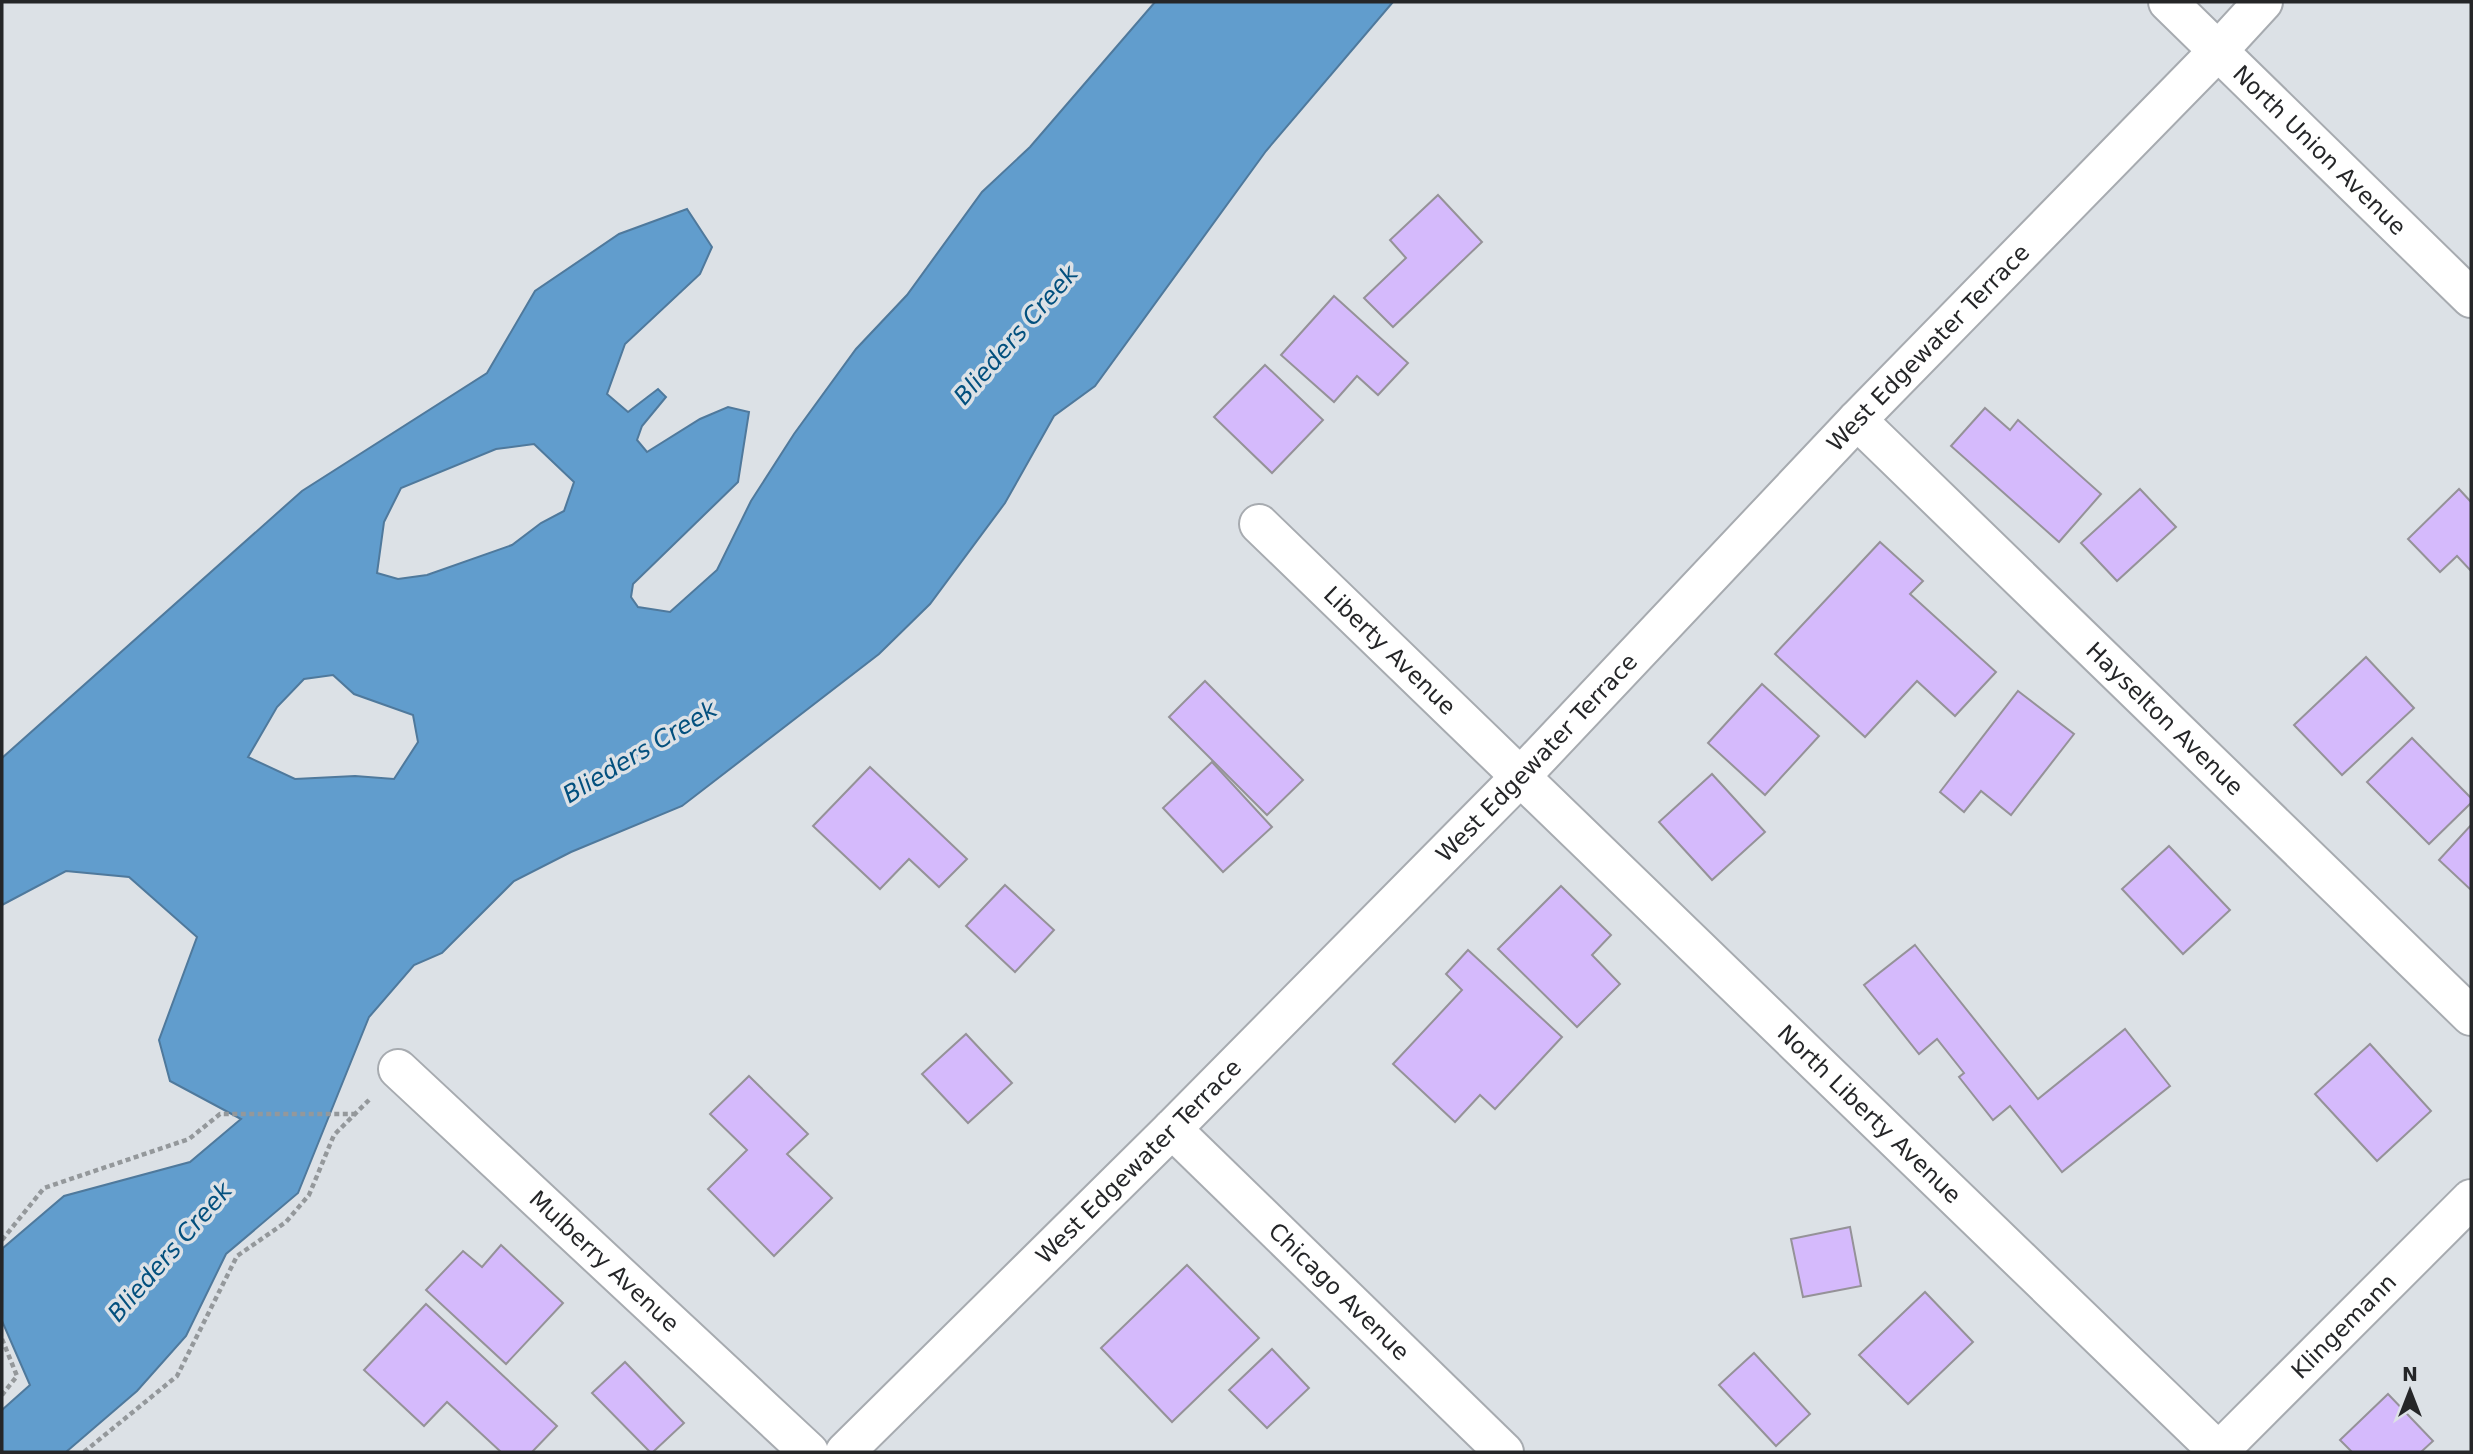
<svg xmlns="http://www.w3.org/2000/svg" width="2473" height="1454" font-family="'DejaVu Sans',sans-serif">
<rect width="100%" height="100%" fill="#dce1e6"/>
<!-- water -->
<path fill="#619dcd" stroke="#4f799c" stroke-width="2" fill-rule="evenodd" d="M1155,2h238l-127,149 -171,235 -41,30 -49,87 -75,101 -51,50 -197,152 -111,46 -57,29 -72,72 -28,12 -45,52 -71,176 -72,61 -40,82 -49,55 -71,61h-64v-42l28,-25 -28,-64 1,-73 61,-52 126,-34 51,-43 -71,-38 -11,-41 38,-103 -68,-60 -63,-6 -64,34v-147l300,-267 185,-118 48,-82 84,-57 68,-25 25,38 -12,27 -75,70 -18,50 21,18 30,-23 8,8 -24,29 -5,14 10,12 53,-33 28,-12 21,5 -11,70 -105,102 -2,13 7,10 32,5 47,-42 34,-69 43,-67 62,-85 51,-54 75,-103 48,-45zM534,444l40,38 -10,29 -23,12 -29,22 -85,30 -29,4 -21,-6 7,-51 17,-34 95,-39zM333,675l21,19 59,21 5,27 -24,37 -39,-3 -60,3 -47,-22 29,-50 27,-28z"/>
<!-- building -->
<g fill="#d5bafc" stroke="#959298" stroke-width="2">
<polygon points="1438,195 1482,242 1393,327 1364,298 1406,258 1390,240"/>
<polygon points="1334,296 1408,363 1378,395 1357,376 1334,402 1281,355"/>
<polygon points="1265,365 1323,420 1272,473 1214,417"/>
<polygon points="1985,408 2010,430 2018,420 2101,494 2059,542 1951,446"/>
<polygon points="2140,489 2176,527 2117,581 2081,543"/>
<polygon points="2459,489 2471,502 2471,571 2457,556 2440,572 2408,539"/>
<polygon points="1880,542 1923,581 1910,594 1996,672 1955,716 1917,681 1865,737 1775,654"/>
<polygon points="2366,657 2414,708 2342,775 2294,725"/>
<polygon points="1205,681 1303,780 1267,815 1169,717"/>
<polygon points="1762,684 1819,736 1765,795 1708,743"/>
<polygon points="2018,691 2074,734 2011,815 1981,791 1964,812 1940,792"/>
<polygon points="2412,738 2471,798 2471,803 2429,844 2367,782"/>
<polygon points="1212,762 1272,827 1223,872 1163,808"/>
<polygon points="870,767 967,859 939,887 909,859 880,889 813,826"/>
<polygon points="1712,774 1765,832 1712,880 1659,822"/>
<polygon points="2471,825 2471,890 2439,860"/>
<polygon points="2169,846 2230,910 2183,954 2122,889"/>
<polygon points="1005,885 1054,930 1015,972 966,926"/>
<polygon points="1561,886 1611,935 1592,955 1620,984 1577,1027 1498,949"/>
<polygon points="1915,945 2038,1099 2125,1029 2170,1086 2062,1172 2010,1106 1993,1120 1959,1077 1964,1073 1937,1039 1919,1054 1864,985"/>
<polygon points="1468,950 1562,1037 1495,1109 1480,1095 1455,1122 1393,1064 1462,990 1446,974"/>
<polygon points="966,1034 1012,1083 968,1123 922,1074"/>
<polygon points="2370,1044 2431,1111 2377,1161 2315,1094"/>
<polygon points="749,1076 808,1134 787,1154 832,1198 774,1256 708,1189 747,1150 710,1114"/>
<polygon points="1850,1227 1861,1286 1803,1297 1791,1239"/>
<polygon points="501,1245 563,1303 506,1364 426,1290 463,1251 482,1267"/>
<polygon points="1187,1265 1259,1338 1172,1422 1101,1348"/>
<polygon points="1925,1292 1973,1342 1908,1404 1859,1355"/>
<polygon points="426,1304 557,1426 532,1452 501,1452 447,1402 424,1426 364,1370"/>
<polygon points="1272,1349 1309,1388 1267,1428 1229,1390"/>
<polygon points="1754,1353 1810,1414 1776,1446 1719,1385"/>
<polygon points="625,1362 684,1423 653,1452 650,1452 592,1393"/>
<polygon points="2388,1394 2433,1441 2421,1452 2352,1452 2340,1440"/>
</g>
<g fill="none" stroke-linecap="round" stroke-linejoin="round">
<defs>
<g id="minor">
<path id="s1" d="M2168,2l303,296"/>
<path id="s2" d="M1857,420l614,596"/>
<path id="s3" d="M1259,524l960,928"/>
<path id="s4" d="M398,1069l411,383"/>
<path id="s5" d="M1172,1129l332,323"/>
<path id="s6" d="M845,1452l327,-323 349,-353 336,-356 360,-368 46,-50"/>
<path id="s7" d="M2218,1452l253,-253"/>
</g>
</defs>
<!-- minor casing -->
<use href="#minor" stroke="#a7abb0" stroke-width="42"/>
<!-- path -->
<g stroke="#94989b" stroke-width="4.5" stroke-dasharray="5 3.5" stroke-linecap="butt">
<polyline points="2,1240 44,1188 189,1139 220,1114 357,1114"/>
<polyline points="2,1339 17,1376 2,1395"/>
<polyline points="84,1452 177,1376 237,1256 286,1222 309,1195 334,1135 369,1100"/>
</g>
<!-- minor -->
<use href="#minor" stroke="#fff" stroke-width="38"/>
</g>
<g text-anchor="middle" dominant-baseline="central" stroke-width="7" stroke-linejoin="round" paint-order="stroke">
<!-- street labels -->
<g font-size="23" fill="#252628" stroke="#dce1e6">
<text stroke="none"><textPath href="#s1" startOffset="212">North Union Avenue</textPath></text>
<text stroke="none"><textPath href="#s6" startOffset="1547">West Edgewater Terrace</textPath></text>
<text stroke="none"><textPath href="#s3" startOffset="182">Liberty Avenue</textPath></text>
<text stroke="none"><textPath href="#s2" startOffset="429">Hayselton Avenue</textPath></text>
<text stroke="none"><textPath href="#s6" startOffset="980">West Edgewater Terrace</textPath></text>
<text stroke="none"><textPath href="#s3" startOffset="849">North Liberty Avenue</textPath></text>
<text stroke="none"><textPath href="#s6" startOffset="413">West Edgewater Terrace</textPath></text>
<text stroke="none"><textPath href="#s4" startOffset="282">Mulberry Avenue</textPath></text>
<text stroke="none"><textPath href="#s5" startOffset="233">Chicago Avenue</textPath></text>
<text stroke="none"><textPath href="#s7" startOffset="178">Klingemann</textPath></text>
</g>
<!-- water labels -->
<g font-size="24" font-style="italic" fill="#03507e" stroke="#dce1e6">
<text transform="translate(1016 335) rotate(-49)">Blieders Creek</text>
<text transform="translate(640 752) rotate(-31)">Blieders Creek</text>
<text transform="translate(170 1252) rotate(-49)">Blieders Creek</text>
</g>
</g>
<!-- border -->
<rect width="2473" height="1454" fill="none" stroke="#252628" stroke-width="7"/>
<!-- north arrow -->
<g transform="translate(2410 1391)" stroke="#dce1e6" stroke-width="5" paint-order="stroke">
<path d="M0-5L12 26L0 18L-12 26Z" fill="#252628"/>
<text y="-10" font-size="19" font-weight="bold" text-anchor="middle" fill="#252628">N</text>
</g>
</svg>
